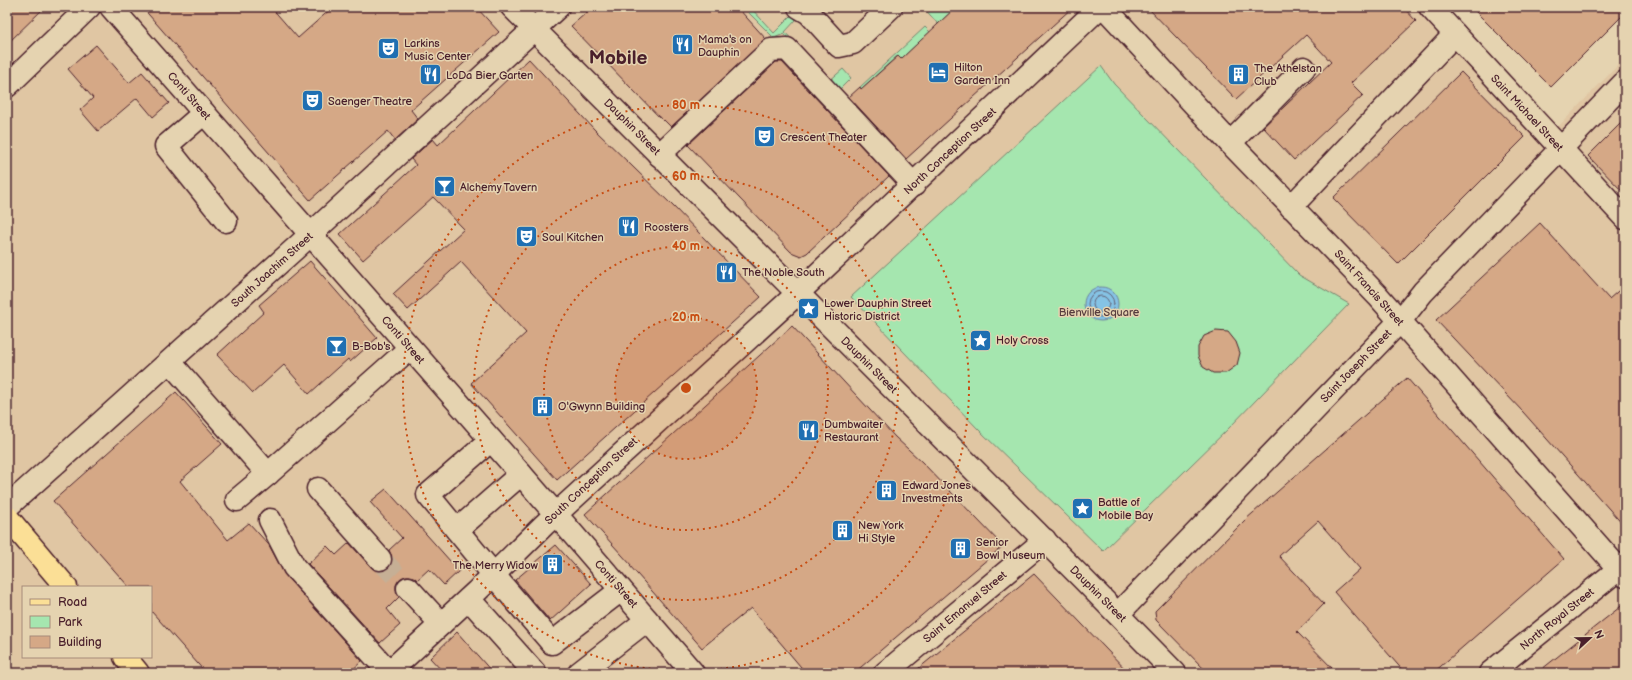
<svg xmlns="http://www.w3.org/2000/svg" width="1632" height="680" font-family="'Balsamiq Sans',sans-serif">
<rect width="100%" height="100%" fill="#e5d3b0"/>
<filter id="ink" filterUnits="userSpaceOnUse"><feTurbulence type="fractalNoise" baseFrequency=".025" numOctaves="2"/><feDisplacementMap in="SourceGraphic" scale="8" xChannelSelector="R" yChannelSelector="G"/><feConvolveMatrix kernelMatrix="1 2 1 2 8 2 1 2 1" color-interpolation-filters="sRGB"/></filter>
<g filter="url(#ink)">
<!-- built -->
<path fill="#e0c6a3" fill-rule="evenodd" d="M7,7h1436l112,123 70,-72v615h-1618zM23,587h128v70h-128z"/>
<!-- green -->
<g fill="#a5e6af" stroke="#78826d">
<polygon points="743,7 750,7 774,33 792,15 796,20 785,32 829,81 843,69 851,78 837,92 784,34 774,38"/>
<polygon points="923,7 956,7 938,24"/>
<polygon points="925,27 930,32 901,59 897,56 861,89 860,87"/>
<polygon points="1101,66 1114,84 1299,275 1349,304 1229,428 1103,551 979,430 851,297"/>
</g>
<!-- water -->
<circle fill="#85c3e5" stroke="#6d819b" cx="1101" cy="304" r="17"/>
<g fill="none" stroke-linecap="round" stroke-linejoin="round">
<!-- shore -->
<g stroke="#626175" stroke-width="1">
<circle cx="1101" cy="304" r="13"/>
<circle cx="1101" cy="304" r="8"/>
</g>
</g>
<!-- building -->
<g fill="#d5a886" stroke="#4a1f2b">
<polygon points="7,7 45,7 7,44"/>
<polygon points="142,7 271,7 298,38 333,7 476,7 499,32 411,110 418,119 395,140 388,131 310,200"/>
<polygon points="593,7 737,7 766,39 671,127 664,120 663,121 571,26"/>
<polygon points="956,7 1073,7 906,159 849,97 860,87 861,89 898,56 901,59"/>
<polygon points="1147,7 1403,7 1416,21 1351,83 1363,95 1294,160 1263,127 1331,62 1306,35 1236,99"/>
<polygon points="1471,7 1625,7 1625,13 1551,87"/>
<polygon points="96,45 129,83 142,72 169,103 153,117 137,98 98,131 80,110 93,98 68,69"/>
<polygon points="529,59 594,129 672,205 761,297 557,480 471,383 526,333 461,262 408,310 393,294 464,229 433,197 363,260 340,234 416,165 411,159 433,139 438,145"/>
<polygon points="776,62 782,62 889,176 807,253 801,256 791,252 688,145"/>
<polygon points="1461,72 1525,137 1398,264 1333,198"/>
<polygon points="1625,119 1625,194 1588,156"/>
<polygon points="1540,223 1609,299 1625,285 1625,527 1523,412 1436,320"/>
<polygon points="310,261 377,338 350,362 348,359 309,394 284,365 253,393 217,355 264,312 259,305"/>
<polygon points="792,326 895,437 922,462 1003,546 854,673 806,673 751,608 702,648 630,566 631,565 585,514"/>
<polygon points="1216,331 1228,332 1236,342 1240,353 1237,365 1226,373 1213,373 1203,367 1198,356 1198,347 1204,336"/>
<polygon points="1407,378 1564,559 1433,673 1405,673 1334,592 1360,569 1318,521 1279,556 1324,604 1297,632 1337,673 1208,673 1156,620 1155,611 1245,520"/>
<polygon points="176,392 222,444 180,481 228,540 249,523 269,545 285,575 362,661 349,673 206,673 151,611 151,587 129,587 53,501"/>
<polygon points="386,489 459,571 444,585 429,569 417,580 411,576 406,576 400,579 396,585 396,591 399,597 387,609 400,625 380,643 308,564 327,546 336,555 349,543 371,567 376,571 382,571 389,568 392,563 392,557 389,550 402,538 370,502"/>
<polygon points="556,545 591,584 550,621 515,580"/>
<polygon points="1034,574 1129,673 913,673 947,645"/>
<polygon points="1625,603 1625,673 1537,673"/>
<polygon points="457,632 493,673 444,673 430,658"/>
</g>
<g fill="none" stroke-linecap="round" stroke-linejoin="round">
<!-- minor-tunnel -->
<polyline stroke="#c6af95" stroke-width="22" stroke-dasharray="22 11" stroke-linecap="butt" points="380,559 408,588"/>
<defs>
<g id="minor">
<polyline points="111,7 521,474 693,673"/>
<polyline points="512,7 1082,578 1175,673"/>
<polyline points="799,7 809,13 839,46 853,43 891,7"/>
<polyline points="1104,7 1230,143 1378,296 1625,576"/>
<polyline points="1430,7 1625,218"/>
<polyline points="7,86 89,7"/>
<polyline points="204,113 166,146 226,221"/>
<polyline points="1230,143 1304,68"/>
<polyline points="659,155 771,50 787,49 914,185"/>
<polyline points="1291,207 1455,34"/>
<polyline points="170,362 268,474 410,348"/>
<polyline points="491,440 428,495 503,586 552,643 621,590"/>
<polyline points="318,489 380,559"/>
<polyline points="237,500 268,474"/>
<polyline points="7,507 298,246 558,7"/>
<polyline points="270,520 294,567 389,672"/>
<polyline points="457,530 521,474"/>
<polyline points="408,588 441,624"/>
<polyline points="469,599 535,673"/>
<polyline points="1118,614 1400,321 1423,292 1625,82"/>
<polyline points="388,673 478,590 544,525 798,293 1100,7"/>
<polyline points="579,673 647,620"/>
<polyline points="885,673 1045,540"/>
<polyline points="1490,673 1625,564"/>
</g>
<g id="major">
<polyline points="7,517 66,587"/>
<polyline points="125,657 138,673"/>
</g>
</defs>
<!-- minor casing -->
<use href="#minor" stroke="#4a1f2b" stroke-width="25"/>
<!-- major casing -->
<use href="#major" stroke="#4a1f2b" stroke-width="25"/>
<!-- minor -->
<use href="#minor" stroke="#e5d3b0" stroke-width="22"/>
<!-- major -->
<use href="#major" stroke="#fbdf96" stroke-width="22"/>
</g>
</g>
<!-- distance rings -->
<circle cx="686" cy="388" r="71" fill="#c84d12" fill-opacity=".12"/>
<g fill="none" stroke="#c84d12" stroke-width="2" stroke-dasharray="2 4">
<circle cx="686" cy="388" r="71"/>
<circle cx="686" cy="388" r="142"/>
<circle cx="686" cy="388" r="212"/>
<circle cx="686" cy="388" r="283"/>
</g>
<!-- icons -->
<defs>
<symbol id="restaurant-square" viewBox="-11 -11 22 22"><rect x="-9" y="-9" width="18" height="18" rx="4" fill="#1f6fb2" stroke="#e5d3b0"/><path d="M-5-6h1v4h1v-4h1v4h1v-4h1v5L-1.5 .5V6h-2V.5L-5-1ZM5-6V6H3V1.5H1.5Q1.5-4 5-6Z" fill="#fff"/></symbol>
<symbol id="theatre-square" viewBox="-11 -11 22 22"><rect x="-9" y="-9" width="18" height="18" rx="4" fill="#1f6fb2" stroke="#e5d3b0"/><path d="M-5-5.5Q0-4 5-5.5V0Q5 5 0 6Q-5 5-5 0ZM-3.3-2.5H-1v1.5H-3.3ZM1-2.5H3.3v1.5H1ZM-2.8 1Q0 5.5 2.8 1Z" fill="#fff"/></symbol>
<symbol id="hotel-square" viewBox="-11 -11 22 22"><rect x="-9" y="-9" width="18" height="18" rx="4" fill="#1f6fb2" stroke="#e5d3b0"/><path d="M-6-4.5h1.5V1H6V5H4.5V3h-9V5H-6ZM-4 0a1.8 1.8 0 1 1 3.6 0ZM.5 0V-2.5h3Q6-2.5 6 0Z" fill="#fff"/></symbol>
<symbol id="building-square" viewBox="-11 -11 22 22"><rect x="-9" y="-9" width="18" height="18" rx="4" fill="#1f6fb2" stroke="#e5d3b0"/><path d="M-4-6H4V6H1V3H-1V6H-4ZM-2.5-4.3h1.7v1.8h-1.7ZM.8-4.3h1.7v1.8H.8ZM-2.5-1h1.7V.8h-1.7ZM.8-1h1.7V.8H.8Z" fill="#fff"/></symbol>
<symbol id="bar-square" viewBox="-11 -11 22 22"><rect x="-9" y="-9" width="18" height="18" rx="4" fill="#1f6fb2" stroke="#e5d3b0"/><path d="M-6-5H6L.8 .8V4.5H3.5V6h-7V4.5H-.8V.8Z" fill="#fff"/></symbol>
<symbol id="sight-square" viewBox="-11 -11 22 22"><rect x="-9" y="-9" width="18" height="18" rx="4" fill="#1f6fb2" stroke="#e5d3b0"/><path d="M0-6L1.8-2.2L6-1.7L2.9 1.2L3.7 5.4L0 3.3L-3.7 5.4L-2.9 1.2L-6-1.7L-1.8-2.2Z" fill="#fff"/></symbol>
</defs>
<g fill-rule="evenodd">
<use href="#restaurant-square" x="670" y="32" width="25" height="25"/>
<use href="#theatre-square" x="376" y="36" width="25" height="25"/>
<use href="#hotel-square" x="926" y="60" width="25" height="25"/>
<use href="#building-square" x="1226" y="62" width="25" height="25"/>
<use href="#restaurant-square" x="418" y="62" width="25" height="25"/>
<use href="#theatre-square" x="300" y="88" width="25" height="25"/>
<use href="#theatre-square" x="752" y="124" width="25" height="25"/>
<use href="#bar-square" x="432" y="174" width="25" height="25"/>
<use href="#restaurant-square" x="616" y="214" width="25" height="25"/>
<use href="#theatre-square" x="514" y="224" width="25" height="25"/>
<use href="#restaurant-square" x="714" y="260" width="25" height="25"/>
<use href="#sight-square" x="796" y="296" width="25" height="25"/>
<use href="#sight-square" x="968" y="328" width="25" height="25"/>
<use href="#bar-square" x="324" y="334" width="25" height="25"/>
<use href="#building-square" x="530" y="394" width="25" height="25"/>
<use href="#restaurant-square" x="796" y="418" width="25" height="25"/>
<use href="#building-square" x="874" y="478" width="25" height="25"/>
<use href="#sight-square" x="1070" y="496" width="25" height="25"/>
<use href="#building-square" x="830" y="518" width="25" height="25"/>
<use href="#building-square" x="948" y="536" width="25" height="25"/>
<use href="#building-square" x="540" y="552" width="25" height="25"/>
</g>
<g text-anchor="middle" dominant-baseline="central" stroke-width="3" stroke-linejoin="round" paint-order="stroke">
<!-- poi labels -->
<g font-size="11" fill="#4a1f2b" stroke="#e5d3b0" text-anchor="start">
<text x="698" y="39">Mama's on<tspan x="698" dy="13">Dauphin</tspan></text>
<text x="404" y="43">Larkins<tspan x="404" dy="13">Music Center</tspan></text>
<text x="954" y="67">Hilton<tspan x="954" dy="13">Garden Inn</tspan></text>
<text x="1254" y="68">The Athelstan<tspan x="1254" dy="13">Club</tspan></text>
<text x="446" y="75">LoDa Bier Garten</text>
<text x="328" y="101">Saenger Theatre</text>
<text x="780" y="137">Crescent Theater</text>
<text x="460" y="187">Alchemy Tavern</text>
<text x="644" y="227">Roosters</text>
<text x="542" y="237">Soul Kitchen</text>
<text x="742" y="272">The Noble South</text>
<text x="824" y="303">Lower Dauphin Street<tspan x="824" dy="13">Historic District</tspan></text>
<text x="996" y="340">Holy Cross</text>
<text x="352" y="346">B-Bob's</text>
<text x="558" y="406">O'Gwynn Building</text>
<text x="824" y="424">Dumbwaiter<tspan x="824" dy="13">Restaurant</tspan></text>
<text x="902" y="485">Edward Jones<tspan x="902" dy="13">Investments</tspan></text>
<text x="1098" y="502">Battle of<tspan x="1098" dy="13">Mobile Bay</tspan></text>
<text x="858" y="525">New York<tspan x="858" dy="13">Hi Style</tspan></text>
<text x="976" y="542">Senior<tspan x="976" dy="13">Bowl Museum</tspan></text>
<text x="538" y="565" text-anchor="end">The Merry Widow</text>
</g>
<!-- street labels -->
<g font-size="11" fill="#4a1f2b" stroke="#e5d3b0">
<text transform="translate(189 96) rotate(49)">Conti Street</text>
<text transform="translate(1527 113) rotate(47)">Saint Michael Street</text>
<text transform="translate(632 127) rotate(45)">Dauphin Street</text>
<text transform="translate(950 151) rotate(-43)">North Conception Street</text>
<text transform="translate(272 270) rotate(-42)">South Joachim Street</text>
<text transform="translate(1369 288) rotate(48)">Saint Francis Street</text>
<text transform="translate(403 340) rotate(49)">Conti Street</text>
<text transform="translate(869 365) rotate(45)">Dauphin Street</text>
<text transform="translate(1356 366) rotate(-46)">Saint Joseph Street</text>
<text transform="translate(591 481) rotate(-43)">South Conception Street</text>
<text transform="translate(616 584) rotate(49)">Conti Street</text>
<text transform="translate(1098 594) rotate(45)">Dauphin Street</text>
<text transform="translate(965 607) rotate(-40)">Saint Emanuel Street</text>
<text transform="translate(1557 619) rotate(-39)">North Royal Street</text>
</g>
<!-- park labels -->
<g font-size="11" fill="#583d3f" stroke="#e5d3b0">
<text x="1099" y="312">Bienville Square</text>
</g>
<!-- town labels -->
<g font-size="19" font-weight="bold" fill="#4a1f2b" stroke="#e5d3b0">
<text x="618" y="58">Mobile</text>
</g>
</g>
<circle cx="686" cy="388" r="6" fill="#c84d12" stroke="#e5d3b0" stroke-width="2"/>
<g font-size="12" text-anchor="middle" font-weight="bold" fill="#c84d12" stroke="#e5d3b0" stroke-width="3" stroke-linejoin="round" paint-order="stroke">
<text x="686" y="109">80 m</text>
<text x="686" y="180">60 m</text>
<text x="686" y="250">40 m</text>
<text x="686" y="321">20 m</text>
</g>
<!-- margin -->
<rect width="1632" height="680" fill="none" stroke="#e5d3b0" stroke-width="24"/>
<rect x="12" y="12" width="1608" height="656" fill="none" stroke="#4a1f2b" stroke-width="1.5" filter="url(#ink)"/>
<!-- legend -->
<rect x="22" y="586" width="130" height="72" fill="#e5d3b0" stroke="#a78b7b"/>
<rect x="30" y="599" width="20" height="6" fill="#fbdf96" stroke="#a78b7b"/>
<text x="58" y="606" font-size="12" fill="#4a1f2b">Road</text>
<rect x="30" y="616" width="20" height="12" fill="#a5e6af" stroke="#a78b7b"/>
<text x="58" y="626" font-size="12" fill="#4a1f2b">Park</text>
<rect x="30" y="636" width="20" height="12" fill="#d5a886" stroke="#a78b7b"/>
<text x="58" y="646" font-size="12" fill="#4a1f2b">Building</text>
<!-- north arrow -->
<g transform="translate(1590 638) rotate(68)" stroke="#e5d3b0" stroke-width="3" paint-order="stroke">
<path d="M0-3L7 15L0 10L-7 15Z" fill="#4a1f2b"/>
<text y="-6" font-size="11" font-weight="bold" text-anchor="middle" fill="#4a1f2b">N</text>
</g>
</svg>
